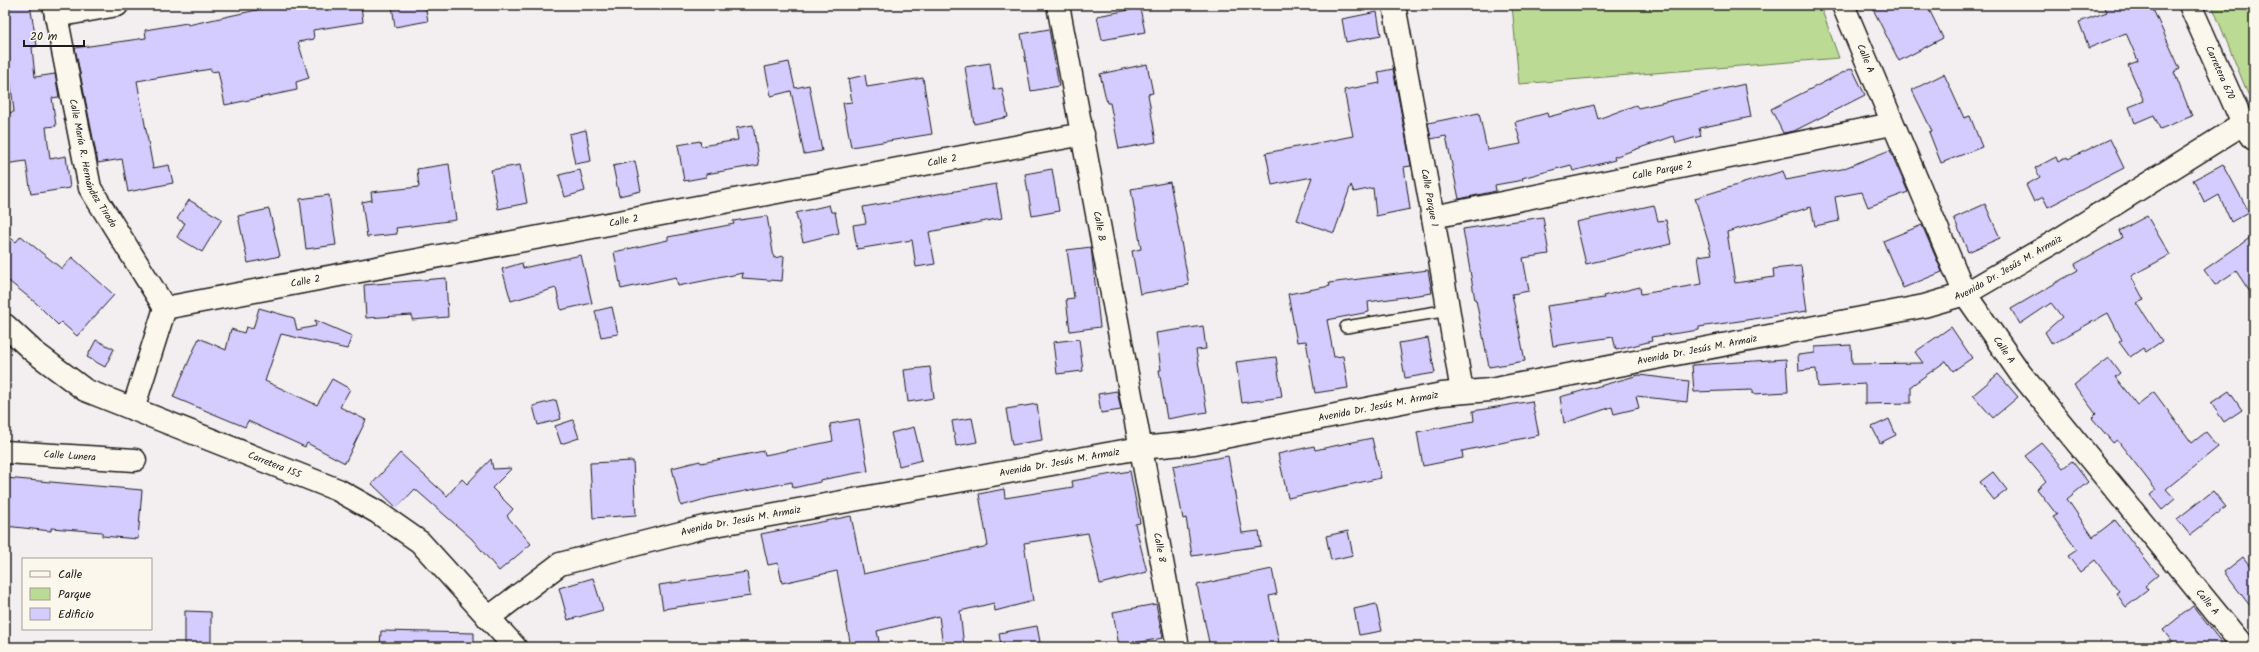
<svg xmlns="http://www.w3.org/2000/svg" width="2259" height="652" font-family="Kalam,sans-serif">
<rect width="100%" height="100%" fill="#f3eef0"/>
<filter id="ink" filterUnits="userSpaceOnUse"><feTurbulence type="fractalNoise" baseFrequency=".025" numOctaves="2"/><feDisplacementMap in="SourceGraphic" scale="8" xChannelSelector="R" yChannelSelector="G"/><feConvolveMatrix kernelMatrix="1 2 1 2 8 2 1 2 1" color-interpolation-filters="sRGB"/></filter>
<g filter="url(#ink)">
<!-- green -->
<g fill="#bbda93" stroke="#6c7b58">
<polygon points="1512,5 1820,5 1839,58 1519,84"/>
<polygon points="2212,5 2254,5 2254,99 2250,99"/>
</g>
<!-- building -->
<g fill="#d4ccff" stroke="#1c1c1c">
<polygon points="5,5 30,5 37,46 32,47 35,77 55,74 59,97 52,98 56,126 46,127 50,159 66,156 70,188 31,194 26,161 5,164 5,113 14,112 10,77 5,78"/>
<polygon points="265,5 361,5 363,22 313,30 314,39 298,42 309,78 296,82 297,90 225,105 218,71 211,72 211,69 137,81 153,168 169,165 173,183 128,192 122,159 98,163 75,48 146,38 145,30 187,23 188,25 266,8"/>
<polygon points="392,5 425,5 428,21 395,27"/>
<polygon points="1871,5 1927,5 1943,38 1899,61"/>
<polygon points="2104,5 2151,5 2180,69 2174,72 2192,116 2160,129 2154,115 2135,123 2129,107 2144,101 2128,65 2138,61 2126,33 2089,48 2079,22 2107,12"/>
<polygon points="1140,8 1145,32 1102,40 1097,16"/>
<polygon points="1377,12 1381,35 1346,42 1342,19"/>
<polygon points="1049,29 1059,86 1031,91 1021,34"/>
<polygon points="789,62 795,88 809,85 822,151 804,154 791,91 771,96 765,67"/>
<polygon points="990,63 994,90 1002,88 1008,117 974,124 965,67"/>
<polygon points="1147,64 1153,93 1148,94 1156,142 1119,149 1110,103 1107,103 1100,74"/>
<polygon points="1852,68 1865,95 1794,131 1783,133 1771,109"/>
<polygon points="1393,69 1411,166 1404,167 1410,209 1376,216 1373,188 1354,192 1351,185 1334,233 1297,220 1312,177 1272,185 1266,153 1353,136 1344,90 1380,83 1378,72"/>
<polygon points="1944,74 1964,118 1970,116 1982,147 1941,163 1929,132 1932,131 1912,90"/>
<polygon points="865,75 867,87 923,78 932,134 851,147 843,103 852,102 848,79"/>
<polygon points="1745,84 1751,117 1699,128 1701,136 1676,143 1674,136 1614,157 1615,160 1573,171 1571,165 1522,178 1523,180 1495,185 1496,191 1459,199 1446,136 1431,139 1428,123 1479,113 1487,150 1521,144 1515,122 1547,113 1548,117 1594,105 1598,119 1636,105 1638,108"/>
<polygon points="753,125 759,165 706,174 706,177 684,181 678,145 700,141 701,146 738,140 736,128"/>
<polygon points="586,130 591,161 575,164 569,134"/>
<polygon points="2110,139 2124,168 2048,207 2043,197 2034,202 2026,185 2040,177 2035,168 2056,157 2058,162 2067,157 2068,159"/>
<polygon points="1890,150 1908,192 1868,207 1862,192 1835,197 1839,221 1815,226 1811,207 1727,232 1735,283 1774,277 1773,269 1801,266 1807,311 1699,327 1699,330 1651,337 1652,341 1616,350 1613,337 1553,346 1547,306 1604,298 1603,296 1640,287 1641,294 1702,284 1698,256 1712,254 1695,198 1783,171 1786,180 1842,169"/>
<polygon points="635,161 641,191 619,196 613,166"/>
<polygon points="449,164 456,220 396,228 397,234 367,237 362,202 372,200 371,192 419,187 417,169"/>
<polygon points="2223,164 2249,212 2231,222 2219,195 2205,203 2193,180"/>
<polygon points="520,165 527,203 498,209 491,170"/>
<polygon points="1052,169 1059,211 1032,216 1025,174"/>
<polygon points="580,170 585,191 565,197 559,175"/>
<polygon points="1170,182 1189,285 1140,294 1132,251 1141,249 1131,189"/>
<polygon points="996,184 1002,218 929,232 935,264 916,267 912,240 857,249 853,225 866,223 863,207"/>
<polygon points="329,195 336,245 306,249 300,199"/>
<polygon points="189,200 222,219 202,252 177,237 185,223 177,219"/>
<polygon points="1985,204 2000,238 1968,252 1954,218"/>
<polygon points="829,205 831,212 835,212 839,233 803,242 796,213"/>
<polygon points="1654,205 1658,221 1666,220 1671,244 1586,264 1576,222"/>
<polygon points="269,209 280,256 248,263 238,216"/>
<polygon points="767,216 774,258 784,256 782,281 742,278 743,273 678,286 676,277 621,289 614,252 668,240 668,237 734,224 733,221"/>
<polygon points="2147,216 2170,255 2131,276 2144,300 2137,303 2162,341 2146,352 2143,348 2130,357 2119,342 2122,340 2108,313 2052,344 2045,332 2062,317 2051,303 2020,324 2011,309 2078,270 2075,264 2122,238 2119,231"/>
<polygon points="1543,217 1549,254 1523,258 1529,291 1512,294 1525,361 1489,367 1476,300 1475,300 1463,229"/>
<polygon points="1922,225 1942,272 1903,288 1883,241"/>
<polygon points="5,234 16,242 21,236 62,269 72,257 114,295 77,336 61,322 58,325 36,303 5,278"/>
<polygon points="2254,235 2254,298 2236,271 2215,285 2204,270"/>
<polygon points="1091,247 1100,327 1070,331 1066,299 1074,298 1067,250"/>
<polygon points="581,255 592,303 561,310 556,288 511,301 502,269 522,263 523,268"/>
<polygon points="1428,270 1432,293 1368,302 1369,312 1327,320 1334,357 1343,356 1348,388 1315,393 1306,341 1297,342 1288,294 1330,286 1329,283"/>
<polygon points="446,278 448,317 412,320 412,315 366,318 364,285"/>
<polygon points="612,307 618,334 601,337 595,311"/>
<polygon points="259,308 294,318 297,330 316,326 315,320 352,336 347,349 281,334 265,381 317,405 332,379 350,389 340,407 366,420 345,463 307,443 305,447 248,421 245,427 173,397 199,338 226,350 231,329 244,333 246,327 253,329"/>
<polygon points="1203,326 1206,349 1196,350 1207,412 1167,419 1159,370 1161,370 1156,333"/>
<polygon points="1951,327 1972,358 1953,371 1946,361 1911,386 1911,403 1865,404 1865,384 1818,387 1816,369 1799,371 1798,355 1815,353 1815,347 1851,345 1852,364 1923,363 1915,352"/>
<polygon points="1428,338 1435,373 1405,378 1399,343"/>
<polygon points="1079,339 1083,371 1057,374 1053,342"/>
<polygon points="96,340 114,349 105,367 87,357"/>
<polygon points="1276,357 1282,397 1242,403 1236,362"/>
<polygon points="2109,358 2120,373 2115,377 2137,405 2154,392 2192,443 2206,432 2218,447 2166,489 2175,499 2162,510 2150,495 2156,490 2117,440 2113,443 2092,418 2096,414 2074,385"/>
<polygon points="1786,359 1788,392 1753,394 1753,390 1694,392 1692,365"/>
<polygon points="930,367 934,398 908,402 904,370"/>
<polygon points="1998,374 2018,397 1993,418 1973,395"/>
<polygon points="1639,375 1689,381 1687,402 1636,396 1639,408 1614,414 1612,407 1564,423 1560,397"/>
<polygon points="1117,391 1121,410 1101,413 1098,394"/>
<polygon points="2229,391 2242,410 2224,422 2211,403"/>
<polygon points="556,400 561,419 538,425 533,406"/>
<polygon points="1532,401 1539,435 1462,451 1463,458 1423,466 1417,432 1474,421 1473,411"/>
<polygon points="1037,404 1042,440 1012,445 1006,409"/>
<polygon points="972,418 977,442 956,446 952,421"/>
<polygon points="859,419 868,471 820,480 820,482 793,488 792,482 709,498 681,506 672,468 700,461 701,463 764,451 765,455 833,441 830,424"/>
<polygon points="1889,419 1896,435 1880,443 1872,427"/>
<polygon points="573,420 579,438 561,444 555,426"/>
<polygon points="914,427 922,460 899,466 891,433"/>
<polygon points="1372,438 1381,478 1288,498 1278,454 1314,446 1315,450"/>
<polygon points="2042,443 2063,468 2072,461 2088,482 2067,499 2093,537 2115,520 2158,575 2145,586 2148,590 2126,607 2116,593 2119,591 2095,560 2080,572 2068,556 2077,550 2053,517 2057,515 2037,489 2046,481 2025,456"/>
<polygon points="400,453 447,496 462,479 467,484 491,459 493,469 512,468 492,488 513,509 507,516 531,544 499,571 472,539 415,489 397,508 372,484"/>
<polygon points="1228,456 1242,533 1259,531 1261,546 1192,556 1186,518 1183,519 1173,466"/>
<polygon points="633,461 636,515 593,518 590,463"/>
<polygon points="1130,471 1140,523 1135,524 1147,572 1100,584 1088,533 1024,543 1033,601 995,611 994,603 960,611 964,647 943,647 939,616 877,631 880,647 851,647 837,571 782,583 778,563 768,565 761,534 851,516 863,574 988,546 979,494 1004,489 1005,498 1073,487 1072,481"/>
<polygon points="1993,472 2007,490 1994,500 1980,482"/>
<polygon points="5,478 142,490 138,539 102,536 102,532 51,528 51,531 5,526"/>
<polygon points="2213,491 2226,507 2190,535 2177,519"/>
<polygon points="1348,531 1353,555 1331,560 1326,536"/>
<polygon points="2243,557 2254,571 2254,611 2224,572"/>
<polygon points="1272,569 1277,594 1269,596 1280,647 1210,647 1197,585"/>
<polygon points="747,572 750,596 663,609 659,585"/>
<polygon points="593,578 603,610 568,620 559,588"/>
<polygon points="1156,604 1163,638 1119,646 1113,612"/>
<polygon points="1376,604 1382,631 1359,635 1354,609"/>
<polygon points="2193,606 2225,647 2176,647 2163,630"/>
<polygon points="185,611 211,612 211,647 185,647"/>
<polygon points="1037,626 1041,647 1001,647 999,633"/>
<polygon points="381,631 474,633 474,647 380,647"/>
</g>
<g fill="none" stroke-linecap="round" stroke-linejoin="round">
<defs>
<polyline id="service" points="1346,327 1449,310"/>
<g id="minor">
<path id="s1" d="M54,5l36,183 75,120"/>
<path id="s2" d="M1058,5l120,642"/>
<path id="s3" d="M1394,5l39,212 29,175"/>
<path id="s4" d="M1843,5l122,289 55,79 224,274"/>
<polyline points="56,16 117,5"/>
<path id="s5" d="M1433,217l459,-93"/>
<path id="s6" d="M165,308l918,-174"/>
<polyline points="133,409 165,308"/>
<path id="s7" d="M5,452l130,8"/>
<path id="s8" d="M488,618l72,-54 144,-37 436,-79 54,-5 248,-49 48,-4 434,-84 41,-12 91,-53 187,-117"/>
</g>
<g id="tertiary">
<path id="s9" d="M2190,5l53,119 11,15"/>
<path id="s10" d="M5,325l28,26 52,39 253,100 39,22 43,30 95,105"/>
</g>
</defs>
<!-- service casing -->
<use href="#service" stroke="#1c1c1c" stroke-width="14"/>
<!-- minor casing -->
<use href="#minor" stroke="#1c1c1c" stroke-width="25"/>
<!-- tertiary casing -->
<use href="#tertiary" stroke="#1c1c1c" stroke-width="25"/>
<!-- service -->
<use href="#service" stroke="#fbf7ec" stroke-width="11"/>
<!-- minor -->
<use href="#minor" stroke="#fbf7ec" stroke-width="22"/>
<!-- tertiary -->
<use href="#tertiary" stroke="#fbf7ec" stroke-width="22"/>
</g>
</g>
<g text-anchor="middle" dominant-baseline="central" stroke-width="3.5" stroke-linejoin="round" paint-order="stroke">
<!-- street labels -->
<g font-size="10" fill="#1c1c1c" stroke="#fbf7ec">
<text stroke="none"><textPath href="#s4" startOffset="58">Calle A</textPath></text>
<text stroke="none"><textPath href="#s9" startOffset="74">Carretera 670</textPath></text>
<text stroke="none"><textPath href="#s6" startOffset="791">Calle 2</textPath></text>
<text stroke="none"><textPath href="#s1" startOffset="164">Calle María R. Hernández Tirado</textPath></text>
<text stroke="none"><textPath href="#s5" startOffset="234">Calle Parque 2</textPath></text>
<text stroke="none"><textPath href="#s3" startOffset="196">Calle Parque 1</textPath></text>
<text stroke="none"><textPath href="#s6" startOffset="467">Calle 2</textPath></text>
<text stroke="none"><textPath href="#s2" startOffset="225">Calle B</textPath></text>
<text stroke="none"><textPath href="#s8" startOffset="1572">Avenida Dr. Jesús M. Armaiz</textPath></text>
<text stroke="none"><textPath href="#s6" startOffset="143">Calle 2</textPath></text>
<text stroke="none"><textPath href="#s8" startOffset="1248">Avenida Dr. Jesús M. Armaiz</textPath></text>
<text stroke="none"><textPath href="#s4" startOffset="382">Calle A</textPath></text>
<text stroke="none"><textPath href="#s8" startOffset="924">Avenida Dr. Jesús M. Armaiz</textPath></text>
<text stroke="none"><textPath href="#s7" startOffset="65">Calle Lunera</textPath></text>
<text stroke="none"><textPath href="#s8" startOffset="600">Avenida Dr. Jesús M. Armaiz</textPath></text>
<text stroke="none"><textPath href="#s10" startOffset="307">Carretera 155</textPath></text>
<text stroke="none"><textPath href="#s8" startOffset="276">Avenida Dr. Jesús M. Armaiz</textPath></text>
<text stroke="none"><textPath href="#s2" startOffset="552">Calle 8</textPath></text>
<text stroke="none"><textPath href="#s4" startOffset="706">Calle A</textPath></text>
</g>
</g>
<!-- margin -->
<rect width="2259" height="652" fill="none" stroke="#fbf7ec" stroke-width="20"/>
<rect x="10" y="10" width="2239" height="632" fill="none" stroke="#1c1c1c" stroke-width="1.5" filter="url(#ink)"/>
<!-- legend -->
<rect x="22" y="558" width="130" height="72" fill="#fbf7ec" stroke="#a29f99"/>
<rect x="30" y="571" width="20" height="6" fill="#fbf7ec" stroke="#a29f99"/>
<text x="58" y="578" font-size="12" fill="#1c1c1c">Calle</text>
<rect x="30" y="588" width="20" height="12" fill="#bbda93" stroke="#a29f99"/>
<text x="58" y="598" font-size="12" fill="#1c1c1c">Parque</text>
<rect x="30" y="608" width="20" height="12" fill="#d4ccff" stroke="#a29f99"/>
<text x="58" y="618" font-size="12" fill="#1c1c1c">Edificio</text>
<!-- scale -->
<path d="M24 40v6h60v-6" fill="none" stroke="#1c1c1c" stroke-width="2"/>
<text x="30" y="40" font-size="12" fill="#1c1c1c" stroke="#fbf7ec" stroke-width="3" paint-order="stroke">20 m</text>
</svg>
